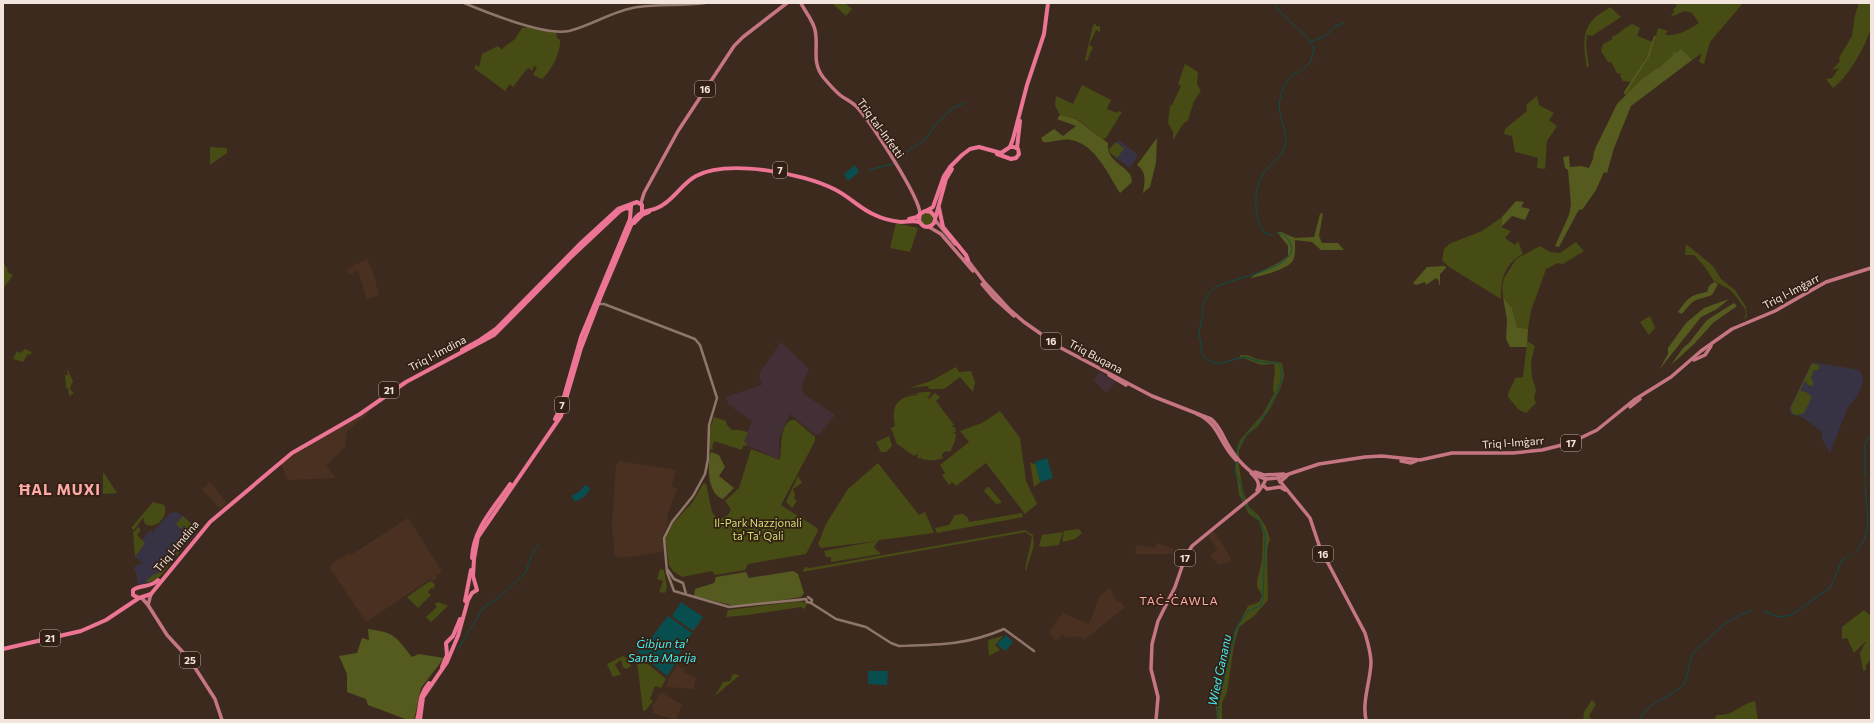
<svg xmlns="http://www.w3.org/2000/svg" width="1874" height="723" font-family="Commissioner,sans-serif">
<rect width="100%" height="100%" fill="#3d2a1e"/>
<!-- commercial -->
<g fill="#433037">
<polygon points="781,342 809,369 803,382 802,390 805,395 835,415 820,434 816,435 790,414 779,438 779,459 743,444 752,421 729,405 726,399 729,396 762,385 759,376 761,371"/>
<polygon points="1100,372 1116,382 1106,393 1094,380"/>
</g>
<!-- built -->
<g fill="#4a3020">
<polygon points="367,259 373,272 379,295 367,299 358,270 348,275 347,269"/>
<polygon points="367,411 369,413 347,431 345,447 326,466 336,478 287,480 281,464 289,457"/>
<polygon points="619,461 676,470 672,486 677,489 667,516 668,524 662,537 663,552 619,558 615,556 612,526 616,465"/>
<polygon points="210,482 227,503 220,509 202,489"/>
<polygon points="408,518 442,571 436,575 436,579 434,581 430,579 366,622 330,568 332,564 349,553 351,555"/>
<polygon points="1214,532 1226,550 1232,561 1218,565 1210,555 1218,550 1208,536"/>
<polygon points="1157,543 1174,549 1173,554 1135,554 1136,545 1156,548"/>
<polygon points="1110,588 1117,602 1121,602 1125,607 1084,640 1080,636 1066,638 1060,633 1062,636 1055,641 1049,632 1063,612 1069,616 1089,624 1100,595"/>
<polygon points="677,665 684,669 683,672 696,678 694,689 666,687 668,680"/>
<polygon points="661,692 682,705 676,720 653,713 653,705"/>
</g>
<!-- education -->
<g fill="#383344">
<polygon points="1119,140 1138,155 1130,168 1110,153 1109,149"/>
<polygon points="1812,362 1859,370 1862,375 1863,382 1858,395 1848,407 1830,453 1823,441 1821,431 1802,417 1791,414 1789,409"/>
<polygon points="177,512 187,519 198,531 154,582 137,584 137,576 134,567 143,563 135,557 145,543 142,540 150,530 153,532 170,513"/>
</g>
<!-- green -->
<g fill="#474b14">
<polygon points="832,3 845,3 852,9 846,16"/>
<path d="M1675,3h68l-33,39 -6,22 -5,-2 3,-9 -10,7c-16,-12 -22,-1 -34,10l-1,-2 -15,11 -15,16h-2c14,-23 27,-40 33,-67l10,3 -3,4c13,1 23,-5 34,-12l-7,-10 -7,-2 -15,6 4,-5 -1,-3 4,-3z"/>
<path d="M1859,3h12c0,8 2,20 -1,28 -6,18 -22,46 -37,57l-7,-9 6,-1 7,-10 -7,2 8,-9 -1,-3 13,-22 3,-21z"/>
<path d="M1610,7l11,10 -29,19 -5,-1 -1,12 3,19 -2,2c-3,-19 -7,-39 10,-52 4,-4 9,-5 13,-9z"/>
<polygon points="1096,24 1096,26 1100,26 1100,32 1096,30 1089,45 1093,47 1087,61 1085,60 1093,25"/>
<path d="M1632,24l8,4 -3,8 16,6 -6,15 -15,25 -9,-1 -3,-5 1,-2 -4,-1 -6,-11h-3l-7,-11 2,-7 10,-5 -2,-2c8,-2 12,-9 21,-13z"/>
<path d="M527,27l29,5 1,6 3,2c1,13 -9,31 -18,39l-9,-4 4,-8 -3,-1 -2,5 -3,-3 -3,2 -13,17 -3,-3 -5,7 -31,-23 2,-3 3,2 3,-13 16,-8 4,4 1,-2 12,-9 7,-11z"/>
<polygon points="1185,64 1198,72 1197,84 1201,91 1194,101 1188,120 1183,124 1173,140 1173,132 1168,123 1170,105 1172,105 1181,86 1178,84"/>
<polygon points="1082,85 1111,100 1103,117 1107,109 1117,113 1118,111 1122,112 1106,138 1103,139 1077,119 1060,115 1055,105 1056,96 1073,104"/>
<polygon points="1537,96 1539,105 1554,113 1549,120 1557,126 1547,141 1545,169 1537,168 1538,158 1515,152 1512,136 1504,134 1505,129 1527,111 1526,105"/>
<polygon points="1116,142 1124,149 1117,158 1110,153 1109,149"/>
<polygon points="210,147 227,148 227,153 210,165"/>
<circle cx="927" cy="219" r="6"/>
<path d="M1502,217l-1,10 10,4 -6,7 10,7 3,-4 5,13c-18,9 -23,26 -22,45l-52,-32 -7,-7 2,-11 5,-5 33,-13z"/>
<polygon points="896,223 918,228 910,252 890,248"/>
<polygon points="1576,242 1584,251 1563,264 1558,263 1546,269 1531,311 1528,329 1517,327 1512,308 1503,297 1502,287 1504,278 1516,259 1540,246 1550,252 1560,253"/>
<polygon points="1686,244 1713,266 1721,279 1735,290 1746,307 1747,317 1743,319 1746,315 1745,309 1735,295 1729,289 1714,281 1704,266 1694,255 1685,255"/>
<polygon points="3,262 8,270 7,272 13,275 3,289"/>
<polygon points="1650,316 1655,328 1649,335 1640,322"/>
<path d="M1529,342l6,4 -4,16 1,15 4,13 -2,8 2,5 -10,10 -7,-3 -11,-13c-1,-7 6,-12 7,-19l8,-1 4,-34z"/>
<polygon points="25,349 32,352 30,355 28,354 23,362 13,359 17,351 20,353"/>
<path d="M1240,355h8l9,4 25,4 2,13 -4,13 -10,20 -12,17 -11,9 -8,15v16l4,25 6,16 9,8 8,12 4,12 -3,10 1,51 -14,16 -15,11 -5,18 -7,47 -5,11v17h-5l-1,-13 12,-43 2,-16 5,-17 13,-25 11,-4 3,-7 -5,-8v-6l5,-21 1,-27 -4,-12 -10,-7 -10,-20 -4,-29 2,-17 3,-8 23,-26 11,-20c-3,-10 3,-20 0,-30l-13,1 -18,-7 -4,1z"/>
<path d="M1812,363l8,3 -2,4h-4l-3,8 3,6 -3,2 -3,-1 -3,-4 -5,10 6,1 6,5 -8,16c-5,2 -10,4 -13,-2v-4z"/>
<polygon points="956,367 959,372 971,371 975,382 973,392 960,377 944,389 929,389 928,386 909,388 931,381"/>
<polygon points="67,368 73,381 70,389 74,393 69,396 68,388 66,388 65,375 68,375"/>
<path d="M922,392v2l1,-2h8l-3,6 -4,-2 5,3 6,-6 5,4 -4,4 18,24 -3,2h4l1,5h-3l3,2 -1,7 -5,11 -4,-1 -4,3 1,4c-8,3 -13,3 -21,1l-1,-2 -1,2 -3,-2 1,-2 -1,-1 -3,2 -17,-12 -6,-16 4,-2c-5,-23 5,-31 26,-31l-8,-1 -5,2z"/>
<polygon points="1000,411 1020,438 1026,481 1037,504 1025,514 986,463 956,486 952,482 949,485 942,475 945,473 940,465 969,442 960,431 982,423"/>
<polygon points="714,417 726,421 727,425 732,430 739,430 748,432 744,442 747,443 746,446 743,446 742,450 714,441 712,448 714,450 710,449 710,428"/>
<path d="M791,420h4l20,17v4l-34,64 36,23 1,3 -12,23 -58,10 -3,6 -30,5 -3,-4 -30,6 -9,-6 -4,-6 -4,-27 8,-15 19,-20 11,-19 3,-1 6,29 5,7c6,1 13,-5 14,-10l-6,-8 14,-13 12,-39 29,11c2,-12 -1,-34 11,-40z"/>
<polygon points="889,436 892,446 886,452 881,452 876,442"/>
<polygon points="1030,462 1036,465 1040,481 1042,481 1034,487"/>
<polygon points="878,463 919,515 925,512 934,533 879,540 874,547 881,554 831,562 831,557 826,557 824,551 877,541 821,548 818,544 826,524 848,489"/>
<polygon points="103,473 104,473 117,493 103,494"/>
<polygon points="798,476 802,483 793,489 795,495 794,499 797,501 792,508 786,502"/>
<polygon points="987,487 989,487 1001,501 1001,503 996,504 984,491"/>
<path d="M153,502l11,3c6,10 -8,26 -19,19l-2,-6 -9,12 -3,-2z"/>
<polygon points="1022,513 1023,517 937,533 935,528 949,525 955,515 963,514 968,518 969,522"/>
<polygon points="183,516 197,530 175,557 173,554 176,553 188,537 182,532 186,527 184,525 181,529 176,524"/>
<polygon points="138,527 141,530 137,535 145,543 135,557 133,531 134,532"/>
<polygon points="1079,529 1082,533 1075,539 1062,542 1064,531"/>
<polygon points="1025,530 1033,535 1034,545 1026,571 1025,569 1032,537 1026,532 802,572 805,567 810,568"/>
<polygon points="1063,532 1059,545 1043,547 1039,546 1042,535"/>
<path d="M171,557l1,3c-5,8 -15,24 -25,22v-2l7,-6 2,1z"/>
<polygon points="660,569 664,570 667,587 665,593 659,592 663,581 657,579"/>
<polygon points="430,581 435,584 434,589 431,588 428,592 431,595 418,608 407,597"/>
<polygon points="799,601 807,603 805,609 801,607 748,615 726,617 728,610"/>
<polygon points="438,602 448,606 431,622 426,617 437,607 435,604"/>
<polygon points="1864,610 1871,616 1871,659 1866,665 1866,670 1863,671 1860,653 1866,641 1854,653 1847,638 1842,639 1842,627"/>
<polygon points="1003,636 995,645 1000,650 989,656 988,640"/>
<polygon points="636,654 666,679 661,688 655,686 650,699 653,701 645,711 643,711"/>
<polygon points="623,656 628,659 631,666 626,669 623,667 621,660 615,665 621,674 613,677 607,664"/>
<polygon points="733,674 740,675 715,696 723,682 730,681"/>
<polygon points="1592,700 1596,704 1589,716 1591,720 1583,720 1584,712"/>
<path d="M1755,701l3,19h-44l3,-5c17,1 25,-12 38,-14z"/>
</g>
<!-- forest -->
<g fill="#555b1e">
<polygon points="1654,36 1656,36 1649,57 1625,95 1624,92 1647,57"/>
<polygon points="1681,49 1692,60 1631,106 1614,148 1607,173 1604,172 1596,190 1582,210 1580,209 1577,213 1559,247 1555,246 1569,215 1571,204 1568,170 1565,168 1563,157 1569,156 1570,167 1581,166 1589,168 1593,159 1594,151 1595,151 1595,149 1617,104 1642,79 1657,68 1658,69 1673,55 1673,52 1676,53"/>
<path d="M1060,115l16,4 32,24c-2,18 16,21 23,33l1,6 -12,11c-12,-19 -25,-49 -49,-53 -9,-2 -19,3 -28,2l-2,-4 13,-9 9,7 13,-10 -19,-7z"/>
<path d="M1157,138l-1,25 -6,24 -7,6c2,-11 4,-21 -6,-28z"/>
<polygon points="1516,201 1524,202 1521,207 1530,209 1525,220 1512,216 1501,227 1502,217"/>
<path d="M1323,213l-4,23 3,7h16l6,7h-23l-9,-8 -17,-2c0,7 1,16 -3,22 -7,8 -31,14 -42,16 12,-9 27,-12 38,-22v-10l-11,-14h4l14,6 19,-1 6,-23z"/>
<polygon points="1445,266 1446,268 1440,274 1440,285 1439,285 1439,281 1436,278 1426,285 1425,282 1416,285 1413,283 1427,267"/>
<path d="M1714,282l4,2 -6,11c-20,7 -16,2 -30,19l-4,-2c10,-14 12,-17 29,-20l2,-6z"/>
<polygon points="1503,297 1512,308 1517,327 1528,329 1527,347 1510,347 1506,339 1507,320"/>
<polygon points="1729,299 1717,309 1701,317 1659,370 1668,354 1668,348 1686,323 1704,308"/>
<polygon points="1734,303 1737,306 1713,323 1694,344 1671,365 1683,348 1689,343 1707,320"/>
<path d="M711,452l8,3 6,12 -6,9 15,12 -11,11c-16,-5 -16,-35 -12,-47z"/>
<polygon points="793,571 798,574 804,593 801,597 757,604 731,605 694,596 695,589 714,583 716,577 746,572 749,578"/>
<path d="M368,629c28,4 27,7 44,28l7,-3 25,4 -23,30 -7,32h-6l-40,-15 -2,-6 -19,-7v-18l-8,-18 18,-3 5,-15 7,2z"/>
</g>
<!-- water -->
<g fill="#094e4f">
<polygon points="855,165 859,172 848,181 844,174"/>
<polygon points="1047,458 1053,478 1040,482 1035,462"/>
<path d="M585,485l5,3c0,5 -10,13 -15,13l-4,-5 9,-5z"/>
<polygon points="681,602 703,617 693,631 672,616"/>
<polygon points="668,616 692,633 678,656 679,658 667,676 637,651 646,639 649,641"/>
<polygon points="1006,635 1013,642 1005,651 997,644"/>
<polygon points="868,671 888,671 887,685 868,684"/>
</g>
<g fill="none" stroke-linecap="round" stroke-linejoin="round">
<!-- stream -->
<g stroke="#094e4f" stroke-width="1">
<polyline points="1274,3 1281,13 1306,36 1314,48 1311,61 1302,71"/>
<polyline points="1311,42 1326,36 1334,27 1344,23"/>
<polyline points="897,161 906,152 925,140 936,124 953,108 964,103"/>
<polyline points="869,170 893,164"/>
<path d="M1272,235l-7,-2c-13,-15 -12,-47 1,-63 5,-7 17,-15 19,-23 5,-20 -14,-33 -1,-60 3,-6 7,-12 14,-15"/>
<path d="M1202,311c1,-8 4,-16 11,-22 15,-12 90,-19 77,-47 -3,-5 -7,-8 -12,-9"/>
<polyline points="1202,351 1199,332 1203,313"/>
<path d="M1202,353l4,6 12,5 26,-7 17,5 16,1c14,11 -8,46 -16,57 -6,7 -14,13 -19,21 -3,5 -5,9 -6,14"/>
<polyline points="1236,461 1235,473 1241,484 1244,502"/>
<polyline points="1865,478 1865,444 1871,433"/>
<path d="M1857,551c3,-5 6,-9 8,-14 6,-13 0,-40 0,-55"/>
<polyline points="1850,555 1852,554"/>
<polyline points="1833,581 1842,560 1847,557"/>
<polyline points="1763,611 1780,617 1791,615 1830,588 1832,583"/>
<polyline points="458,649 483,608 501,596 526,572 532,554 538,545"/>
<polyline points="1218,720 1218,705 1236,628 1248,611 1260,606 1263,599 1265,534 1261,523 1245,504"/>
<path d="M1639,720c9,-18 26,-20 41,-32 10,-7 7,-24 13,-34 2,-4 7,-8 11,-11 14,-15 28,-26 48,-33"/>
</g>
<!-- secondary -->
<g stroke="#8e7769" stroke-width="2.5">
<path d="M464,3c24,10 81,33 105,28 24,-6 45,-21 69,-24 22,-3 45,-1 67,-4"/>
<path d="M599,304h5l91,35 5,6 17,53 -8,27 -1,34 -3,15 -12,22 -21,26 -8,16 3,34 7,19 55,16 77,-8 1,3 4,1 25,16 30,8 25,16 8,3c40,-1 68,-1 105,-17l30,22"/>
<polyline points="668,570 674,579 683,583 686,594"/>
<polyline points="808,597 812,600 811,603"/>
</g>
<!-- primary -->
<g stroke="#c67583" stroke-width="3.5">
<path d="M801,3c4,9 12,17 14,27 4,17 -4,31 8,47 5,6 11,13 17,18 5,4 12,7 17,12 13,14 63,90 63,107"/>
<polyline points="641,203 644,193 678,131 734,46 743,37 787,3"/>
<polyline points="935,220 955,244"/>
<polyline points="929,227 941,234 973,271"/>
<path d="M966,258l19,25 24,26 15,13 37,26 91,48 59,23c8,6 11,15 16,24 8,14 22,32 39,36"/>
<polyline points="982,284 994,298 1014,316"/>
<polyline points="1694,360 1705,355 1711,346"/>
<polyline points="1109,375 1126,385"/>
<polyline points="1630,407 1640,399"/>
<path d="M1197,414c23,10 22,30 39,46"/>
<polyline points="1401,461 1411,463 1416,461"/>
<polyline points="1255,472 1264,475 1284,474"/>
<path d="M1251,473c5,5 10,10 6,17"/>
<path d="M1279,480l31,38 10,30 45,85c3,10 6,20 6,30 -1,20 -9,38 -5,57"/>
<polyline points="1280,482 1287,476"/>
<polyline points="1263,485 1266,479 1277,478 1319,464 1365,457 1382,456 1420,460 1452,453 1513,453 1542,450 1570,443 1597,430 1634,400 1671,377 1701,351 1732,329 1775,311 1826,282 1871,268"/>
<polyline points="1263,485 1267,489 1280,487 1285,490"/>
<polyline points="141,597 148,605 167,635 190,660 215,699 222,720"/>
<polyline points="148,605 151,594"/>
<polyline points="1156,720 1158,697 1151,669 1152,644 1158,621 1175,587 1185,558 1192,546 1258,492 1263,485"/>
</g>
<!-- highway -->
<g stroke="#ec7494" stroke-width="4">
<polyline points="1017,148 1020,121"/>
<polyline points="997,154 1011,159 1016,158 1019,154 1018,149 1014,147 1010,147"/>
<polyline points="939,208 943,227 966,255 968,260"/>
<polyline points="926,211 933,207 944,176 950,167 962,155 970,149 979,147 1001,153 1010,147 1013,139 1027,85 1044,34 1048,3"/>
<path d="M935,217l-4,-5 -6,-1 -5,3 -1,6c3,8 10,9 15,3l12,-44 6,-10"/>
<polyline points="909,219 917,217 920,214"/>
<polyline points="634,223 642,215 649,212"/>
<polyline points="462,350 480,340 496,329 581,243 618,209 637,202 642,205 642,212"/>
<polyline points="555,419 561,407 581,337 630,219 631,206"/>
<path d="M472,558c1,-30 23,-51 38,-74"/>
<path d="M139,598l-6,-3v-5c8,-6 18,-2 25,-10"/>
<polyline points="465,601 471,570"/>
<polyline points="3,649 81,631 106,620 139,598 151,594 210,522 292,453 360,414 406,382 494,335 570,258 620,211 626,208 630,209"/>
<polyline points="442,667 447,655 446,643 453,636 460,619"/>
<path d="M417,720c4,-14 1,-24 12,-37"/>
<path d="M420,720l3,-23 24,-35 11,-26 10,-36 4,-7 5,-3 -4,-14 1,-17 4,-22 83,-121 20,-68 20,-52 31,-73c9,-17 20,-9 32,-19 12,-8 19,-21 32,-28 31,-17 107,-3 138,13 15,7 26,20 41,26 8,4 17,6 26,7 7,0 12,-2 18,0"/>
</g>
</g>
<g text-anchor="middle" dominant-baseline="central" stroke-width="3.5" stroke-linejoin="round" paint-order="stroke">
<!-- shield labels -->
<g fill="#332014" stroke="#b9aaa1" stroke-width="1">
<rect x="695" y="81" width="20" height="16" rx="3"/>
<rect x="773" y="162" width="14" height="16" rx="3"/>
<rect x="1041" y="333" width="20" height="16" rx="3"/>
<rect x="379" y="382" width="20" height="16" rx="3"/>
<rect x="555" y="397" width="14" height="16" rx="3"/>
<rect x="1561" y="435" width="20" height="16" rx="3"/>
<rect x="1313" y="546" width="20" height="16" rx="3"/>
<rect x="1175" y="550" width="20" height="16" rx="3"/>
<rect x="40" y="630" width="20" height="16" rx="3"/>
<rect x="180" y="652" width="20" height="16" rx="3"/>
</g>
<g font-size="10" font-weight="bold" fill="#f2e5dd">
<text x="705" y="89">16</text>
<text x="780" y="170">7</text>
<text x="1051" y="341">16</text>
<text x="389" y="390">21</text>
<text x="562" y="405">7</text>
<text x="1571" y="443">17</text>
<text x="1323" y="554">16</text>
<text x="1185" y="558">17</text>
<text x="50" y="638">21</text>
<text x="190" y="660">25</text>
</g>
<!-- street labels -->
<g font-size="11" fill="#f2e5dd" stroke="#332014">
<text transform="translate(881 128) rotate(54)">Triq tal-Infetti</text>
<text transform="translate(1791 291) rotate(-28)">Triq l-Imġarr</text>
<text transform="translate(437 353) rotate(-28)">Triq l-Imdina</text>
<text transform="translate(1096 356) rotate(28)">Triq Buqana</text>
<text transform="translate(1513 442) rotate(-4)">Triq l-Imġarr</text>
<text transform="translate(176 546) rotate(-50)">Triq l-Imdina</text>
</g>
<!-- park labels -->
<g font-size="11" fill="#d2dd71" stroke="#332014">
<text x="758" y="522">Il-Park Nazzjonali<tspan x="758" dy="13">ta' Ta' Qali</tspan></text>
</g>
<!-- neighbourhood labels -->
<g font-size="12" letter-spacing="1" fill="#fda9a5" stroke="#332014">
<text x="1179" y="600">TAĊ-ĊAWLA</text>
</g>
<!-- water labels -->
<g font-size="12" font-style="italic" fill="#43eef1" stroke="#332014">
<text x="662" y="643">Ġibjun ta'<tspan x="662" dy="14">Santa Marija</tspan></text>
<text transform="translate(1219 670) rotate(-78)">Wied Gananu</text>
</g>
<!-- district labels -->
<g font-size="15" font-weight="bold" letter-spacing="1" fill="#fda9a5" stroke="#332014">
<text x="60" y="489">ĦAL MUXI</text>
</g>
</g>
<!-- border -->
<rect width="1874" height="723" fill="none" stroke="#f2e5dd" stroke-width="8"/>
</svg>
